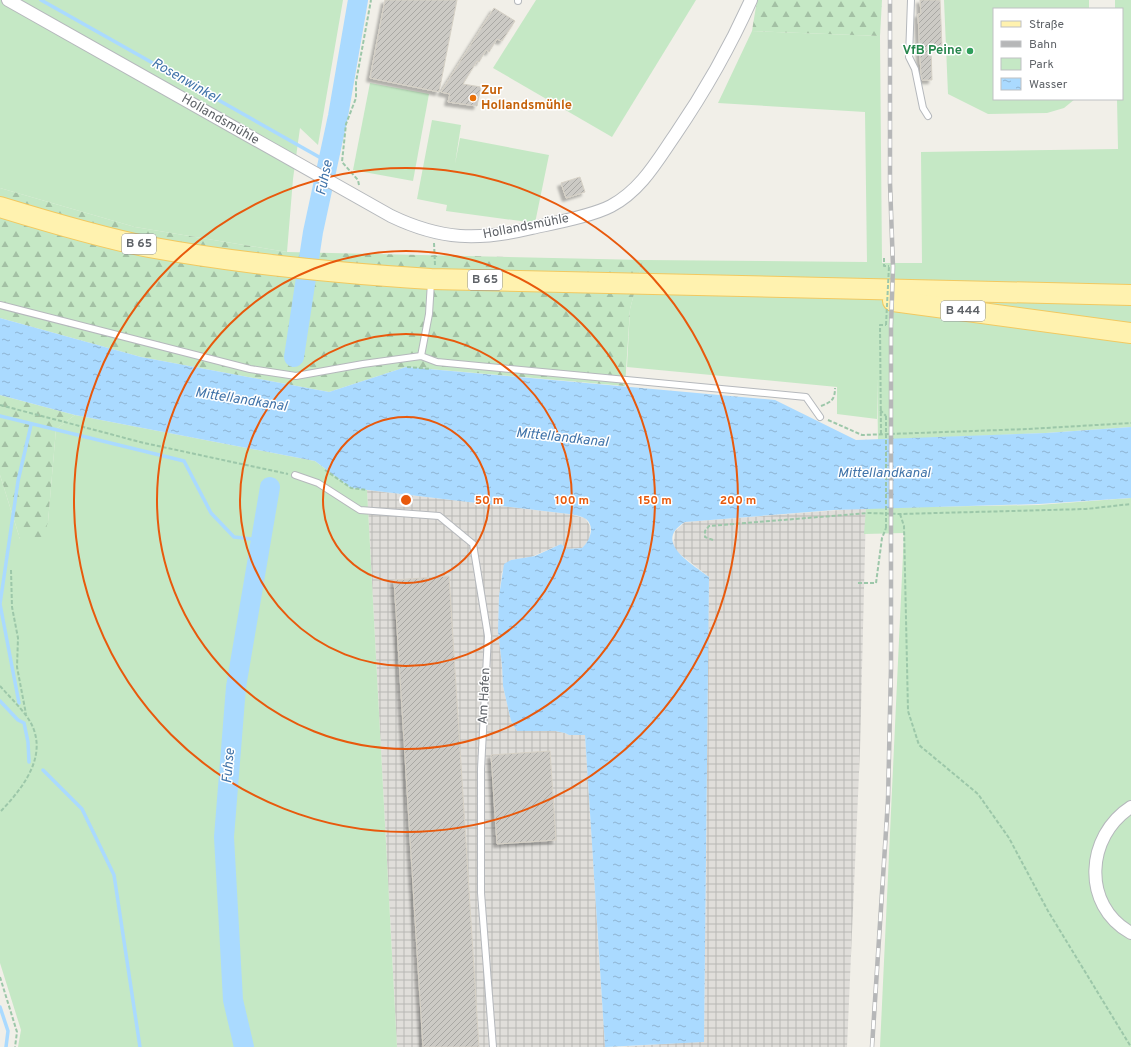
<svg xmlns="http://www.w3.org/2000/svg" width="1131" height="1047" font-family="Overpass,sans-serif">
<defs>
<pattern id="industrial-grid" width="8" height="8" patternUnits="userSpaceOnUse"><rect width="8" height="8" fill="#e0deda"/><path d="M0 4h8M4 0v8" fill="none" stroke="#b9b8b5"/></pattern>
<pattern id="forest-firs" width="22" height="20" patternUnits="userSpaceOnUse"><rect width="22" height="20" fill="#c5e8c5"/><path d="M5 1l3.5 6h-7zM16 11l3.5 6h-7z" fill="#a3c0a4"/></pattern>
<pattern id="water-ripples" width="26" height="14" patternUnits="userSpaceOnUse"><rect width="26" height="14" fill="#aadaff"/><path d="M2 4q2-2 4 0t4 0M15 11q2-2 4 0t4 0" fill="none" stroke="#8eb4d2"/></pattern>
<pattern id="building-hatch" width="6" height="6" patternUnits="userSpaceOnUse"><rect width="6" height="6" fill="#cccac5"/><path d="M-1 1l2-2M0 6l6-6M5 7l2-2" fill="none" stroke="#a9a8a4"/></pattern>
<filter id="shadow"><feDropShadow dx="-3.5" dy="3.5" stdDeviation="1" flood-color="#0004"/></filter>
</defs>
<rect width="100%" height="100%" fill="#f1efe8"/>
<!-- industrial -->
<g fill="url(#industrial-grid)">
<polygon points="367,490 569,514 585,518 590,526 590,540 582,548 567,549 561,544 531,557 511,560 502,572 499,596 498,631 502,665 503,686 511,721 517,731 555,731 565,733 569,735 585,735 605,1047 397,1047"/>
<polygon points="866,508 860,750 847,1047 620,1047 704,1041 709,577 676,551 673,546 675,531 685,522"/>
</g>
<!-- green -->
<g fill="#c5e8c5">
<polygon points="0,0 343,0 318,145 300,128 293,179 287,252 135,227 0,188"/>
<polygon points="536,0 696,0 612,137 493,68"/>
<polygon points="944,0 1089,0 1089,9 994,9 994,99 1075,99 1064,108 1047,113 988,114 948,94"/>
<polygon points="1115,0 1131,0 1131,427 1046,433 878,440 877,378 877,419 837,414 837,387 627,367 630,309 643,260 867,262 865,112 718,103 752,31 880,36 882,263 922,263 921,152 1118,149 1117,99 1122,99 1122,9 1115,9"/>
<polygon points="370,83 429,94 413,181 353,170"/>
<polygon points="432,120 461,125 455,164 460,138 549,155 535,223 446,211 447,205 417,199"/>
<polygon points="75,415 315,461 351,488 367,490 397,1047 18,1047 21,1030 0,963 0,475 20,539 48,522 56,429"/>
<polygon points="1131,498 1131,1047 880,1047 904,533 864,534 866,508 1038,505"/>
</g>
<!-- forest -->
<g fill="url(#forest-firs)">
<polygon points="757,0 882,0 880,36 752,31"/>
<polygon points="0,188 135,227 287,252 643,260 630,309 625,386 406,367 329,392 141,357 0,318"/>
<polygon points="0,395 75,415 56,429 48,522 41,544 20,539 0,475"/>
</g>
<!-- water -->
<path fill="url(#water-ripples)" d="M0,318l141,39 188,35 77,-25 369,33 81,40 190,-7 85,-6v71l-92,6 -205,6 -149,12c-33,20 7,42 24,55l-5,465 -99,5 -20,-312h-16l-4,-2 -10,-2h-38l-6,-10 -8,-35 -1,-21 -4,-34 1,-35 5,-32 7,-4 24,-4 26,-12 6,5 15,-1c7,-6 14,-21 4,-29 -5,-3 -11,-4 -17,-5l-218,-26 -36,-27 -240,-46 -75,-20z"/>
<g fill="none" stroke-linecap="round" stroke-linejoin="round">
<!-- stream -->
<g stroke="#aadaff" stroke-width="3.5">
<polyline points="41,0 328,162"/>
<polyline points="0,416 184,461 211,513 234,537 261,540"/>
<polyline points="0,701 18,720 24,723 28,742 29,762"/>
<polyline points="19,703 0,604 18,481 31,425"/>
<polyline points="43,770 82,809 114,875 140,1047"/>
<polyline points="0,1007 8,1031 6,1047"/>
</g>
<!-- river -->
<g stroke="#aadaff" stroke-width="20">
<polyline points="294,357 313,232 338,116 358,0"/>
<polyline points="244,1047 233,1000 224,837 236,687 270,487"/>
</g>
</g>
<!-- building -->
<g fill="url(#building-hatch)" stroke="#d6d1c6" filter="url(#shadow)">
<polygon points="385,0 457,0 439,92 370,78"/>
<polygon points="920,0 940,0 942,47 931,47 932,80 922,80 921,75 918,14 921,14"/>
<polygon points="494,8 515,21 502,41 497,39 489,52 486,50 479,62 477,61 463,84 481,87 477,106 448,102 450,94 441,92"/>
<polygon points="580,177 585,192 566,198 561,183"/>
<polygon points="449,576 479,1047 423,1047 394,580"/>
<polygon points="550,751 556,840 497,844 491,755"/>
</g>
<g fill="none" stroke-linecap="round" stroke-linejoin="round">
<defs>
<g id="service">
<polyline points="911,0 909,57 915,69 923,108 928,116"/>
<polyline points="518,1 518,0"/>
<polyline points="0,305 250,369 296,376 363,364 421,356 437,362 806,397 820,417"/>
<polyline points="421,356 429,314 431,282"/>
<polyline points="295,475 318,483 360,510 439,516 473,544 488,636 481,769 481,893 493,1047"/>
</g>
<g id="minor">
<path d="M8,0l383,216c50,24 87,25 141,12 22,-5 60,-12 79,-22 30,-16 46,-45 64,-71 30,-44 55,-88 76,-135"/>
<path d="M1131,807c-45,29 -50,98 0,126"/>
</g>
<g id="primary">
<path d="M0,207c49,15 99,30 149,40 93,17 187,26 282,32l700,16"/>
<polyline points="893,301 1131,333"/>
</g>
</defs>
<!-- service casing -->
<use href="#service" stroke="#b5b8bc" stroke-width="8"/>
<!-- minor casing -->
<use href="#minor" stroke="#b5b8bc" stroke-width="14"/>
<!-- primary casing -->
<use href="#primary" stroke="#f2c960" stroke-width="22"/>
<!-- path -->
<g stroke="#9cc7a9" stroke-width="2" stroke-dasharray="4 2" stroke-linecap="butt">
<polyline points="359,185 358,180 342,162 346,124 356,98 356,82 371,0"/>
<polyline points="434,243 435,265"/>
<polyline points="884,258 884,266 889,266"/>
<polyline points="407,367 431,369"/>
<polyline points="0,405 144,443 288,474"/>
<path d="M821,406c10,-4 14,-6 14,-18"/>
<polyline points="880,410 886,416"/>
<polyline points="828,420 862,435 1028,429 1131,423"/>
<polyline points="881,434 880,325 886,325"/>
<polyline points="325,470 351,488 367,490"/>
<polyline points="900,514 904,526 908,711 919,745 978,794 1009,838 1048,911 1131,1047"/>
<polyline points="713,540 705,537 705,531 709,526 868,513 900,514 1086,509 1131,504"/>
<polyline points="11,570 12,607 18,638 17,667 26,714"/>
<polyline points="858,583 876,583 882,538 886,528"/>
<path d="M0,686c8,9 17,18 25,28 28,36 0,72 -25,98"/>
<polyline points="0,977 17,1032 15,1047"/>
</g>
<!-- service -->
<use href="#service" stroke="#fff" stroke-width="6"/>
<!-- minor -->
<use href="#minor" stroke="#fff" stroke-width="12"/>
<!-- primary -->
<use href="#primary" stroke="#fff2af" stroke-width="20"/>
<defs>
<polyline id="rail" points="872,1047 888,800 891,668 891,326 893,267 890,183 890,0"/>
</defs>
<!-- rail casing -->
<use href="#rail" stroke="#b6b7b8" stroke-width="4.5"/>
<!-- rail -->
<use href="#rail" stroke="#fff" stroke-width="3" stroke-dasharray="9" stroke-linecap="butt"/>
<!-- path-bridge -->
<g stroke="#9cc7a9" stroke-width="2" stroke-dasharray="4 2" stroke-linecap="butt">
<polyline points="886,325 889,266"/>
<polyline points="886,416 886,528"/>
</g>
</g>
<!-- distance rings -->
<g fill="none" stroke="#e8590c" stroke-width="2">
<circle cx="406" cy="500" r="83"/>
<circle cx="406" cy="500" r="166"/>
<circle cx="406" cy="500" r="249"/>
<circle cx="406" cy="500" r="332"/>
</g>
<!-- markers -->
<circle fill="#2e9e5b" stroke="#fff" stroke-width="1.5" cx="970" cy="51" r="4"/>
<circle fill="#e8710a" stroke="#fff" stroke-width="1.5" cx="473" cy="98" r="4"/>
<g text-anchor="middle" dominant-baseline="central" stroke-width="3" stroke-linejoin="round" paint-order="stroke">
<!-- shield labels -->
<g fill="#fff" stroke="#8f9295" stroke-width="1">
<rect x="122" y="234" width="34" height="20" rx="3"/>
<rect x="468" y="270" width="34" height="20" rx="3"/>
<rect x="941" y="301" width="44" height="20" rx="3"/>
</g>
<g font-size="12" font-weight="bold" fill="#5f6368">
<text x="139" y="244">B 65</text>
<text x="485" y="280">B 65</text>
<text x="963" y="311">B 444</text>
</g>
<!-- leisure labels -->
<g font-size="13" font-weight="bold" fill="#27864d" stroke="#fff" text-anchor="end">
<text x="962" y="51">VfB Peine</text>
</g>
<!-- food labels -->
<g font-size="13" font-weight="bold" fill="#c56008" stroke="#fff" text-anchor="start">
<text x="481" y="91">Zur<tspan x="481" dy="15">Hollandsmühle</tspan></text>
</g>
<!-- street labels -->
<g font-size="13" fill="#5f6368" stroke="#fff">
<text transform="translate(220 120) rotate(30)">Hollandsmühle</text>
<text transform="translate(526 227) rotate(-11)">Hollandsmühle</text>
<text transform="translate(485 696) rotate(-87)">Am Hafen</text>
</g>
<!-- water labels -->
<g font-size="14" font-style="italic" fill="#4174aa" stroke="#fff">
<text transform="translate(185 81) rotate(30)">Rosenwinkel</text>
<text transform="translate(325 178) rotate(-78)">Fuhse</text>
<text transform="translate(241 400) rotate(9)">Mittellandkanal</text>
<text transform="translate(562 438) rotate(6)">Mittellandkanal</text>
<text x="884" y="473">Mittellandkanal</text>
<text transform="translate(229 766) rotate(-85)">Fuhse</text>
</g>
</g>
<circle cx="406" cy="500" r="6" fill="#e8590c" stroke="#fff" stroke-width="2"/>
<g font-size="12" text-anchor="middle" font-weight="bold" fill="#e8590c" stroke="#fff" stroke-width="3" stroke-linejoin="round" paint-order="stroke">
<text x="489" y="504">50 m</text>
<text x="572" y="504">100 m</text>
<text x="655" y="504">150 m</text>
<text x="738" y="504">200 m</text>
</g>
<!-- legend -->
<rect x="993" y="8" width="130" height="92" fill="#ffffff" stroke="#bfc1c3"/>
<rect x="1001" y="21" width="20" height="6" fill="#fff2af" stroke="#bfc1c3"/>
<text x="1029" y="28" font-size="12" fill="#5f6368">Straße</text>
<rect x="1001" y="41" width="20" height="6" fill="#b6b7b8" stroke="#bfc1c3"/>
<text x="1029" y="48" font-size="12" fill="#5f6368">Bahn</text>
<rect x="1001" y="58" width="20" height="12" fill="#c5e8c5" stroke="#bfc1c3"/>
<text x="1029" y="68" font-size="12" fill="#5f6368">Park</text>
<rect x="1001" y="78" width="20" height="12" fill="url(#water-ripples)" stroke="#bfc1c3"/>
<text x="1029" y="88" font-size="12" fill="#5f6368">Wasser</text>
</svg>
